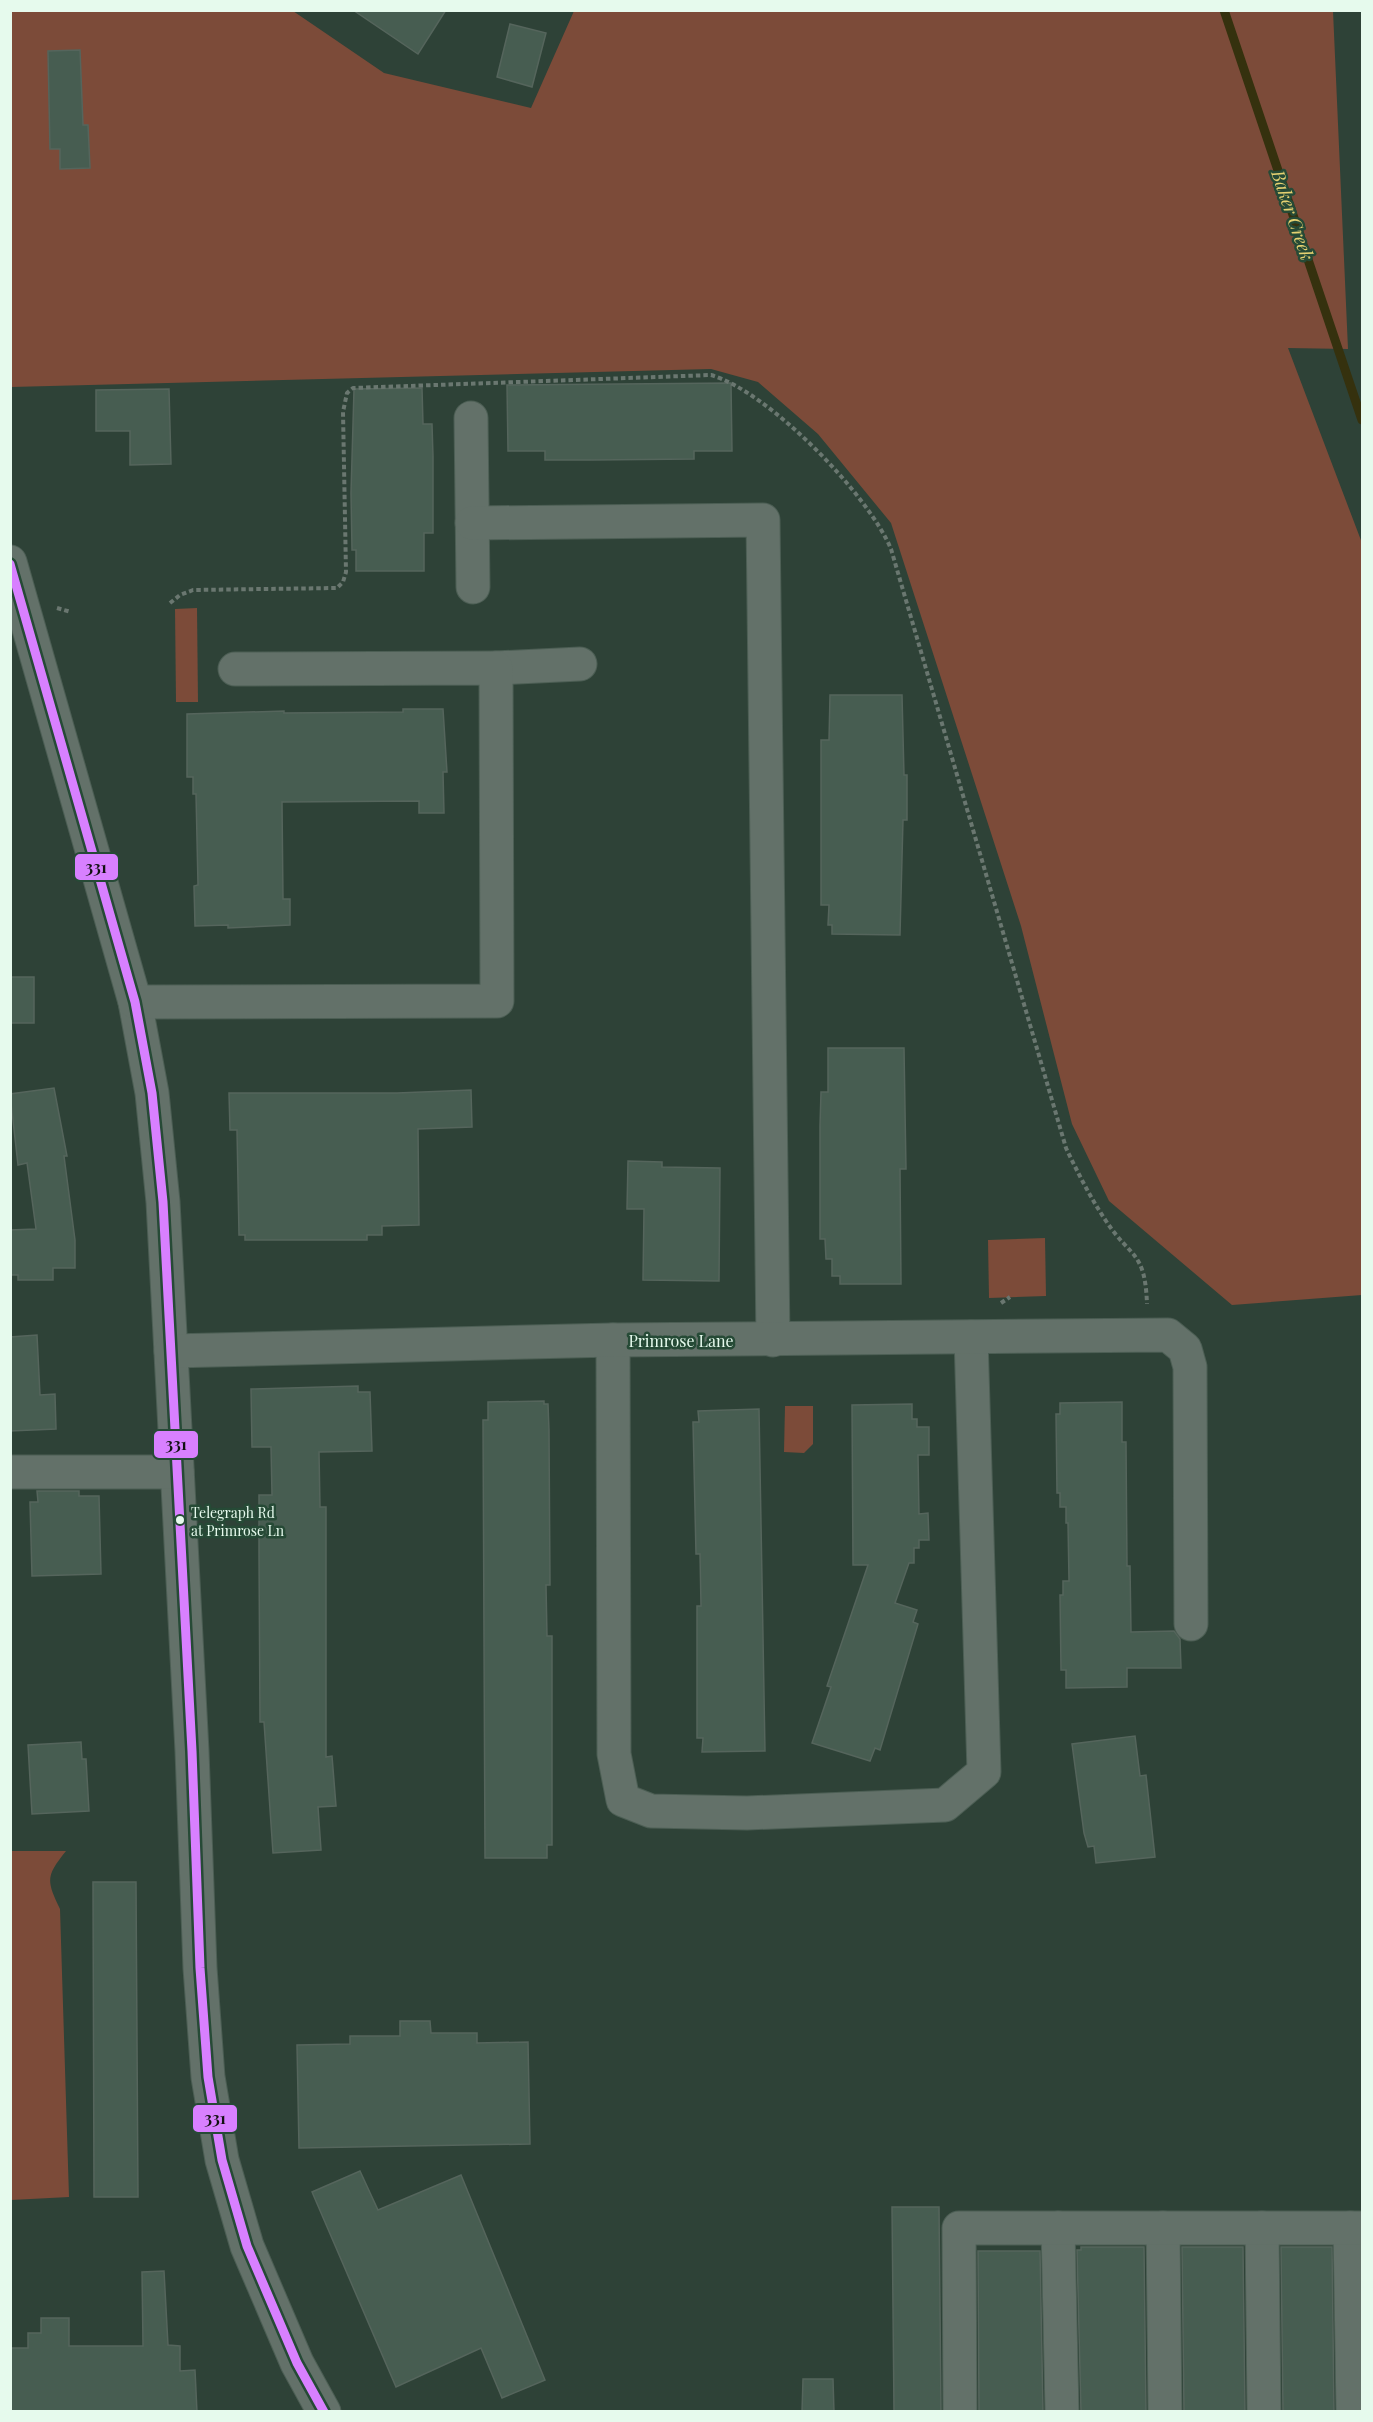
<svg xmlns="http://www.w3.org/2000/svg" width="1373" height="2422" font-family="'Playfair Display',serif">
<rect width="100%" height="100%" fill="#2e4237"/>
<!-- green -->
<g fill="#7c4b39">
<polygon points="10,11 293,11 384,73 531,108 574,11 1333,11 1348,349 1288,348 1362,543 1362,1295 1232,1305 1109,1201 1072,1124 1021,926 891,523 818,434 758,382 711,369 11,387"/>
<polygon points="197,608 198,702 176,702 175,609"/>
<polygon points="1045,1238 1046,1296 989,1298 988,1240"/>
<polygon points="785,1406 813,1406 813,1444 804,1453 784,1452"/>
<path d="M11,1851h55c-20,25 -20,29 -6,58l9,288 -58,3z"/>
</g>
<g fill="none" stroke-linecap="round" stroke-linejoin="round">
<!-- stream -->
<polyline stroke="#35310e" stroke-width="9" points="1224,10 1362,420"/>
</g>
<!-- building -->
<g fill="#475d51" stroke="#55655c" stroke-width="1.5">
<polygon points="353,10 446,10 418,54"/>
<polygon points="510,24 546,33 532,87 497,77"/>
<polygon points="80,50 83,125 88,125 90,168 60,169 60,149 50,149 48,51"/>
<polygon points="731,383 732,451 694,451 694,459 591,460 545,460 545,451 508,451 507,385"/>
<polygon points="422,388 423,424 432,424 433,456 433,533 424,533 424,571 356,571 356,550 352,550 351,493 354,389"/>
<polygon points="169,389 171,464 130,465 130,431 96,431 96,390"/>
<polygon points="830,695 902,695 904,775 907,775 907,820 903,820 900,935 832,934 832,925 828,925 829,905 821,905 821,740 829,740"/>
<polygon points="403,709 443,709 447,772 443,772 444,813 419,813 419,801 282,802 283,899 290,899 290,925 228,928 228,925 195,926 194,886 198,885 196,794 193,794 193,777 187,777 187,714 284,711 284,713 403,712"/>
<rect x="10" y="977" width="24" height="46"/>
<polygon points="828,1048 904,1048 906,1169 900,1169 901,1284 840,1284 840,1276 832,1276 832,1259 826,1259 825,1239 820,1239 820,1126 821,1092 828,1092"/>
<polygon points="54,1088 67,1156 64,1156 75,1240 75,1268 53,1268 53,1280 18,1280 18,1275 10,1275 10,1230 36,1229 27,1163 18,1165 10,1094"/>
<polygon points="471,1090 472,1127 418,1129 419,1225 382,1226 382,1235 367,1235 367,1240 245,1240 245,1235 239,1235 237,1130 230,1130 229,1093 397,1093"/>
<polygon points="628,1161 662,1162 662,1167 720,1168 719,1281 643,1280 644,1209 627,1209"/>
<polygon points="37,1335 40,1395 55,1394 56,1429 10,1431 10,1337"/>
<polygon points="358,1386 358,1392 370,1392 372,1451 319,1452 320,1507 326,1507 326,1757 332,1756 336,1806 318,1807 321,1850 273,1853 264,1722 260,1722 259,1553 259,1495 272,1495 271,1447 252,1447 251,1389"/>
<polygon points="544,1401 544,1404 548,1404 549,1430 550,1585 546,1585 547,1636 552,1636 552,1845 547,1845 547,1858 485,1858 483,1420 488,1420 488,1402"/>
<polygon points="1122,1402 1122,1442 1126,1442 1127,1566 1130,1566 1131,1632 1174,1631 1180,1639 1181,1668 1127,1668 1127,1687 1066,1688 1066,1670 1061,1670 1060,1595 1063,1595 1063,1581 1069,1581 1068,1523 1066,1523 1066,1507 1060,1507 1060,1493 1057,1493 1056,1414 1060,1414 1060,1403"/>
<polygon points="912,1404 912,1419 917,1419 917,1427 929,1427 929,1455 918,1455 919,1514 928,1513 929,1540 919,1540 919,1548 914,1548 914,1563 909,1563 895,1603 917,1610 913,1622 918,1624 880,1750 875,1748 870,1761 812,1743 831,1687 827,1686 868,1565 853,1565 852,1405"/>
<polygon points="759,1409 765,1751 702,1752 703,1738 697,1738 697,1606 701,1606 700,1554 696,1554 693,1422 699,1422 698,1411"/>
<polygon points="37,1491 79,1491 79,1496 99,1496 101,1574 32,1576 30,1502 38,1502"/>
<polygon points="1135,1736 1140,1776 1146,1775 1155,1857 1096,1863 1094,1846 1088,1847 1084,1833 1072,1744"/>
<polygon points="81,1742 82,1759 86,1759 89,1811 32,1814 28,1745"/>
<polygon points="93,1882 136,1882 138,2197 94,2197"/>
<polygon points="400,2021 430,2021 431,2033 477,2033 477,2043 528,2042 530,2144 299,2148 297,2045 350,2044 350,2036 400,2036"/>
<polygon points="360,2171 378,2210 461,2175 545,2380 502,2398 481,2348 396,2387 312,2192"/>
<polygon points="892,2207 939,2207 941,2412 894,2412"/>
<polygon points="1081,2247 1144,2247 1146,2412 1081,2412 1077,2250 1081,2250"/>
<polygon points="1182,2247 1243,2247 1245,2412 1184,2412"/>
<polygon points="1281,2247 1332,2247 1334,2412 1283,2412"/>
<polygon points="978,2251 1040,2251 1043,2412 979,2412"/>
<polygon points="164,2271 168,2345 180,2346 180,2371 195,2370 197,2412 10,2412 10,2348 28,2348 28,2333 41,2333 41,2318 69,2318 69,2346 143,2346 142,2272"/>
<polygon points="803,2379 833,2379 834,2412 802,2412"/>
</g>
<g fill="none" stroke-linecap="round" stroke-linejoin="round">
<defs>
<g id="minor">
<polyline points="471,418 473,587"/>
<polyline points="472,523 763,520 773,1340"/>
<polyline points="10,562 135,1002 152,1093 163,1202 192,1751 200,1968 208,2077 222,2160 247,2246 297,2363 324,2412"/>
<polyline points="496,668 580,664"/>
<polyline points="135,1002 497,1001 496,668 235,669"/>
<polyline points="613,1340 614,1754 623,1800 651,1811 747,1813 945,1805 984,1772 971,1337"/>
<polyline points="171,1351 613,1340 1168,1335 1185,1349 1190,1367 1191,1624"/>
<polyline points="10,1472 177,1472"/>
<polyline points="1058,2228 1062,2412"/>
<polyline points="1163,2228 1165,2412"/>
<polyline points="1262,2228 1264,2412"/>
<polyline points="1350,2228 1353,2412"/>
<polyline points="960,2412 959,2228 1362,2228"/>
</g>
</defs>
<!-- minor casing -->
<use href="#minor" stroke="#4c5e54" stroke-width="35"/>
<!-- path -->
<g stroke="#6a7770" stroke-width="4" stroke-dasharray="4.5 3" stroke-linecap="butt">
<path d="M170,603l10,-8 13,-5 144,-2 6,-6 3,-10 -3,-160 4,-19 6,-5 358,-13c58,17 157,119 180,174l175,599c12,25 24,49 40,73 25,38 39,29 41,83"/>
<polyline points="57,608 71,612"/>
<polyline points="1001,1303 1010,1297"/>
</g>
<!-- minor -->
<use href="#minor" stroke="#637169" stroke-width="33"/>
<defs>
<polyline id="bus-1" points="10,564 135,1002 152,1093 163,1202 192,1751 200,1968 208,2077 222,2160 247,2246 297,2363 324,2412"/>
</defs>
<!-- bus-1 casing -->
<use href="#bus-1" stroke="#264a36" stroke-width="14"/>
<!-- bus-1 -->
<use href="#bus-1" stroke="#d880ff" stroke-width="9"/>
</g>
<!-- markers -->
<circle fill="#e6faed" stroke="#264a36" stroke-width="2" cx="180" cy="1520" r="5"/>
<g text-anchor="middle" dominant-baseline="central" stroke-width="5" stroke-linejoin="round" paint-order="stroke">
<!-- bus labels -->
<g font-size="14" fill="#e6faed" stroke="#264a36" text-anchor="start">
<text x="191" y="1512">Telegraph Rd<tspan x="191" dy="18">at Primrose Ln</tspan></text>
</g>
<!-- street labels -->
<g font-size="16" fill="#e6faed" stroke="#264a36">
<text x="681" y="1340">Primrose Lane</text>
</g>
<!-- water labels -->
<g font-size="18" font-style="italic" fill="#e5d171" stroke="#264a36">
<text transform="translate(1293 215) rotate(71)">Baker Creek</text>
</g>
</g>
<g stroke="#264a36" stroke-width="2">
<rect x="74" y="853" width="45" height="28" rx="6" fill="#d880ff"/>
<rect x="153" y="1430" width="46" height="29" rx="6" fill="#d880ff"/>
<rect x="192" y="2104" width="46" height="29" rx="6" fill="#d880ff"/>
</g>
<g font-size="16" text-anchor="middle" font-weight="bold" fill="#111">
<text x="96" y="873">331</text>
<text x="176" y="1450">331</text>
<text x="215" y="2124">331</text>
</g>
<!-- border -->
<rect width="1373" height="2422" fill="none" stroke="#e6faed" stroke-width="24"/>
</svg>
